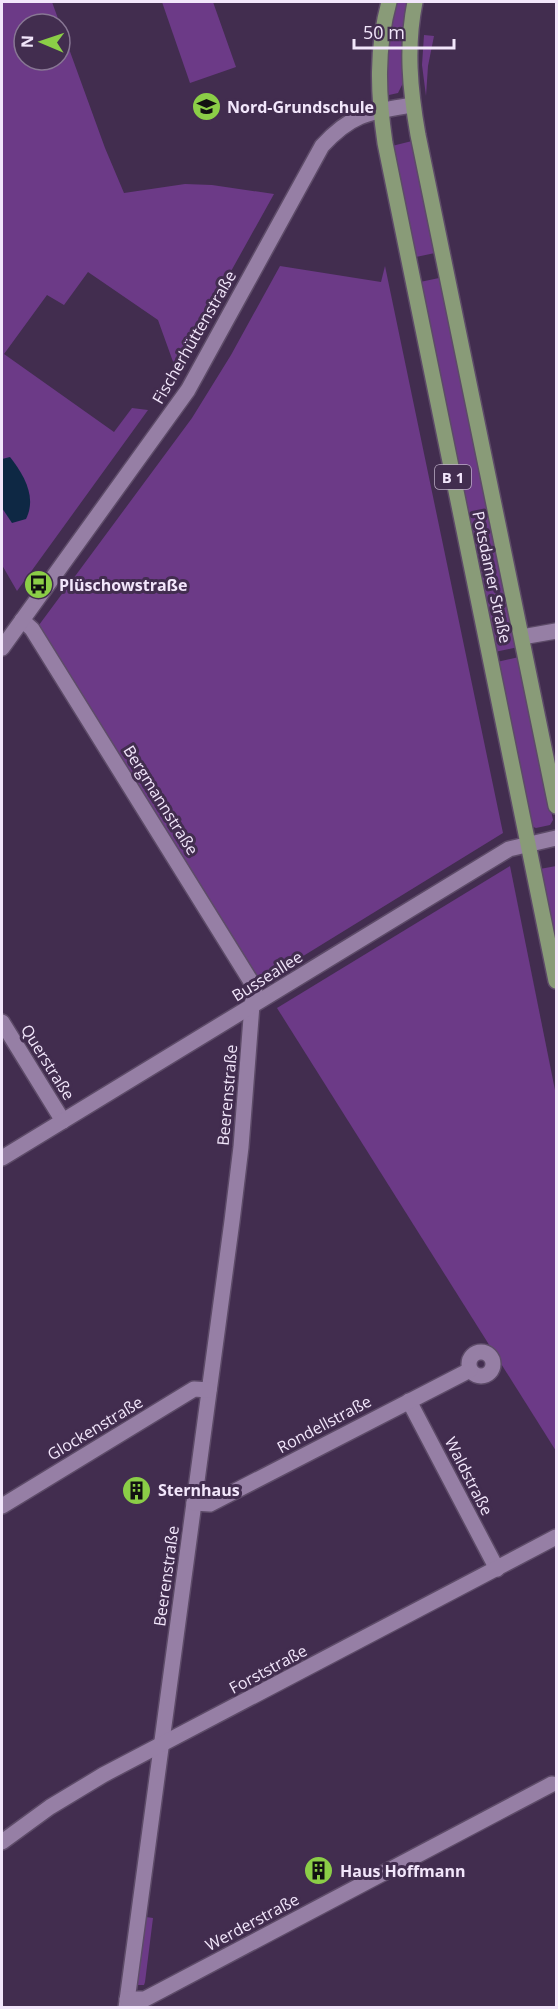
<svg xmlns="http://www.w3.org/2000/svg" width="558" height="2009" font-family="'Open Sans',sans-serif">
<rect width="100%" height="100%" fill="#422d4f"/>
<!-- green -->
<g fill="#6c3a87" fill-rule="evenodd">
<path d="M2,2h50l53,146 19,45 61,-9 27,1 62,9 -98,176 -18,-50 -70,-48 -24,33 -17,-10 -43,59 110,78 18,-24 16,2 -131,181 -15,-26zM24,24h36v36h-36z"/>
<polygon points="162,2 213,2 236,67 190,83"/>
<path d="M397,2h11l-5,31 -1,52 -4,8 -9,2 -2,-2c0,-31 2,-61 10,-91z"/>
<polygon points="424,35 434,36 428,66 426,96 422,65"/>
<polygon points="412,141 435,249 435,253 416,257 414,256 392,146"/>
<polygon points="280,266 381,282 385,266 503,833 261,982 39,625 192,418 231,355"/>
<polygon points="439,278 518,647 495,652 420,282"/>
<polygon points="519,657 553,820 550,825 536,828 531,826 497,662"/>
<polygon points="510,866 556,1095 556,1451 277,1008"/>
<polygon points="556,866 556,951 540,869"/>
<polygon points="146,1917 153,1918 145,1982 144,1985 137,1985"/>
</g>
<!-- water -->
<path fill="#0e2844" d="M10,457c14,18 27,40 16,62l-14,4 -10,-15v-49z"/>
<g fill="none" stroke-linecap="round" stroke-linejoin="round">
<defs>
<g id="minor">
<polyline points="22,620 32,629 255,988 252,1005 241,1147 232,1221 126,2008"/>
<polyline points="522,637 556,631"/>
<path d="M2,648l186,-258 134,-244c30,-33 48,-34 90,-41"/>
<polyline points="2,1022 63,1121"/>
<polyline points="2,1158 509,849 556,838"/>
<circle cx="481" cy="1364" r="12"/>
<polyline points="409,1401 497,1569"/>
<polyline points="194,1503 210,1504 470,1370"/>
<polyline points="2,1506 194,1389 209,1390"/>
<polyline points="2,1842 50,1807 103,1775 556,1537"/>
<polyline points="127,1999 145,1999 552,1784"/>
</g>
<g id="major">
<path d="M389,2c-13,47 -11,93 -4,141l171,838"/>
<path d="M415,2c-9,45 -5,88 3,133l138,671"/>
</g>
</defs>
<!-- minor casing -->
<use href="#minor" stroke="#5d4b68" stroke-width="18"/>
<!-- major casing -->
<use href="#major" stroke="#5d4b68" stroke-width="18"/>
<!-- minor -->
<use href="#minor" stroke="#967fa5" stroke-width="15"/>
<!-- major -->
<use href="#major" stroke="#899b78" stroke-width="15"/>
</g>
<!-- icons -->
<defs>
<symbol id="school-disc" viewBox="-11 -11 22 22"><circle r="9.5" fill="#8bce47" stroke="#422d4f"/><path d="M0-5L7-2L0 1L-7-2ZM-4 1L0 2.5L4 1V4Q0 6-4 4Z" fill="#111"/></symbol>
<symbol id="bus-disc" viewBox="-11 -11 22 22"><circle r="9.5" fill="#8bce47" stroke="#422d4f"/><path d="M-5-6H5V4H4V6H2V4H-2V6H-4V4H-5ZM-3.5-4V0h7V-4ZM-3.5 1.2v1.5H-2V1.2ZM2 1.2v1.5H3.5V1.2Z" fill="#111"/></symbol>
<symbol id="building-disc" viewBox="-11 -11 22 22"><circle r="9.5" fill="#8bce47" stroke="#422d4f"/><path d="M-4-6H4V6H1V3H-1V6H-4ZM-2.5-4.3h1.7v1.8h-1.7ZM.8-4.3h1.7v1.8H.8ZM-2.5-1h1.7V.8h-1.7ZM.8-1h1.7V.8H.8Z" fill="#111"/></symbol>
</defs>
<g fill-rule="evenodd">
<use href="#school-disc" x="190" y="90" width="33" height="33"/>
<use href="#bus-disc" x="22" y="568" width="33" height="33"/>
<use href="#building-disc" x="120" y="1474" width="33" height="33"/>
<use href="#building-disc" x="302" y="1854" width="33" height="33"/>
</g>
<g text-anchor="middle" dominant-baseline="central" stroke-width="6" stroke-linejoin="round" paint-order="stroke">
<!-- shield labels -->
<rect fill="#422d4f" stroke="#bdaec7" stroke-width="1.5" x="435" y="465" width="36" height="24" rx="4.5"/>
<g font-size="15" font-weight="bold" fill="#f2e6fb">
<text x="453" y="477">B 1</text>
</g>
<!-- poi labels -->
<g font-size="16" font-weight="bold" fill="#f2e6fb" stroke="#422d4f" text-anchor="start">
<text x="227" y="107">Nord-Grundschule</text>
<text x="59" y="585">Plüschowstraße</text>
<text x="158" y="1490">Sternhaus</text>
<text x="340" y="1871">Haus Hoffmann</text>
</g>
<!-- street labels -->
<g font-size="16" fill="#f2e6fb" stroke="#422d4f">
<text transform="translate(194 337) rotate(-60)">Fischerhüttenstraße</text>
<text transform="translate(492 577) rotate(78)">Potsdamer Straße</text>
<text transform="translate(161 800) rotate(58)">Bergmannstraße</text>
<text transform="translate(267 976) rotate(-32)">Busseallee</text>
<text transform="translate(48 1062) rotate(58)">Querstraße</text>
<text transform="translate(227 1095) rotate(-85)">Beerenstraße</text>
<text transform="translate(324 1424) rotate(-28)">Rondellstraße</text>
<text transform="translate(95 1428) rotate(-31)">Glockenstraße</text>
<text transform="translate(469 1476) rotate(63)">Waldstraße</text>
<text transform="translate(166 1576) rotate(-82)">Beerenstraße</text>
<text transform="translate(268 1669) rotate(-28)">Forststraße</text>
<text transform="translate(252 1922) rotate(-28)">Werderstraße</text>
</g>
</g>
<!-- border -->
<rect width="558" height="2009" fill="none" stroke="#f2e6fb" stroke-width="6"/>
<!-- north arrow -->
<g transform="translate(42 42) rotate(272)"><circle r="28" fill="#422d4f" stroke="#887794" stroke-width="1.5"/>
<path d="M0-4.5L10 22L0 15L-10 22Z" fill="#8bce47"/>
<text y="-9" font-size="16" font-weight="bold" text-anchor="middle" fill="#f2e6fb">N</text>
</g>
<!-- scale -->
<path d="M354 39v9h100v-9" fill="none" stroke="#f2e6fb" stroke-width="3"/>
<text x="363" y="39" font-size="18" fill="#f2e6fb" stroke="#422d4f" stroke-width="4.5" paint-order="stroke">50 m</text>
</svg>
